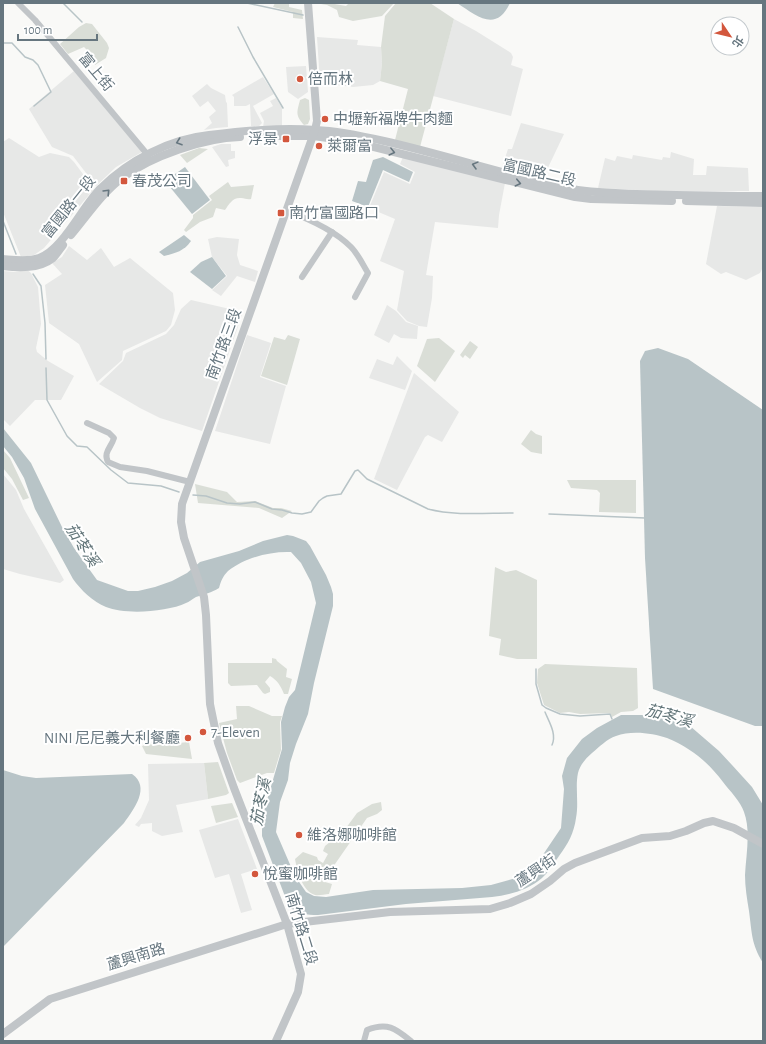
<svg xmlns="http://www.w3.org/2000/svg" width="766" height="1044" font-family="'Alegreya Sans','Noto Sans TC',sans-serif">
<rect width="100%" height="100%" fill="#f9f9f7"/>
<!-- built -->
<g fill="#e7e8e7">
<polygon points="454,19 476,31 511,53 513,57 511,65 523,69 511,116 433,96"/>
<polygon points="317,37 358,40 357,45 381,47 382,63 380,81 373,85 353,87 320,83"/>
<polygon points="306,66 308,92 298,99 288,92 286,67"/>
<polygon points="74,71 142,152 116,167 96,186 73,156 52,147 29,109"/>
<polygon points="263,77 274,94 253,106 262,123 259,126 251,126 250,104 246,106 234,106 234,97 232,95"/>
<polygon points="207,84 211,88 225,95 226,102 227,103 228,127 216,128 204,130 212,123 209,117 216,111 208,101 200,107 192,96"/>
<polygon points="276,98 282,108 282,126 263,127 264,121 260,113 273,106 270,101"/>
<polygon points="521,123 564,134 544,176 502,167 508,149 512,149"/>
<polygon points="9,138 39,157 50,153 69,157 74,162 94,189 44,248 34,255 21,257 3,212 3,142"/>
<polygon points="221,144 231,144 231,151 235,151 235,158 228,160 229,166 226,167 212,147"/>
<polygon points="671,152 694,159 693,175 706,175 707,166 748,168 749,191 656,191 598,188 605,158 615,161 617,156 632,159 633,155 662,160 663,157 670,158"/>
<polygon points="403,157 505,183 499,215 498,228 435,222 426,275 433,276 432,298 427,327 419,326 407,321 397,310 404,271 380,261 395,219 369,208 384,172 410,184 415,172 400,164"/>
<polygon points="717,206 763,207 763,267 760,273 746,280 726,272 721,274 706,264"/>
<polygon points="217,237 239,239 237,255 240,265 258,271 255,282 237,276 221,296 212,290 227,276 212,257 208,239"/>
<polygon points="69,246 87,260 101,248 114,267 130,258 173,293 175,310 171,325 166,331 123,351 122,360 97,382 79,344 49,323 45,285 62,274 52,263 62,257"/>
<polygon points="27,270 31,273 38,287 41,324 36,348 37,352 48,361 74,376 61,400 35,400 10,426 3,419 3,271 14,272"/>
<polygon points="191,300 243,312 202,431 160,418 140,408 99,384 123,361 126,353 166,334 174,325 181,309"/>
<polygon points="387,305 396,311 406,322 418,326 417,339 401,338 394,334 389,343 374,335"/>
<polygon points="247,335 271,343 260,377 286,386 270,444 215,431"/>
<polygon points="397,356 412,371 405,390 369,378 377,359 393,365"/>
<polygon points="414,373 459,412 442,442 428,435 425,437 397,490 374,479"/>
<polygon points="3,474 16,490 24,509 64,580 60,583 20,574 3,569"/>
<polygon points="204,763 208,799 176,805 183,832 162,836 152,831 152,823 141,824 139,827 135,825 141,818 149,800 148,764"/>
<polygon points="238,819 257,869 241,874 252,910 241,913 229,874 215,878 199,830"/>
</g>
<!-- green -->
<g fill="#daded7">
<polygon points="275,3 289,3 289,7 302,10 303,19 293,18 293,12 273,7"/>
<polygon points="315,3 329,3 346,6 349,3 394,3 382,16 353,21 339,17 337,10 327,5"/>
<polygon points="396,3 430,3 454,19 420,147 395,140 408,89 380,81 382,63 381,47 385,16"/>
<polygon points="86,23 92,24 107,43 109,48 106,58 95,65 90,60 93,56 84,47 68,54 60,44 79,27"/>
<path d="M305,98l4,2 1,19 -2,5 -4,1c-9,-10 -7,-13 -4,-25z"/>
<polygon points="199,148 208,149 187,163 180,155"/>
<path d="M228,182l3,5 23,-2 -3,14c-4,1 -6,-1 -10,-1 -8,-1 -12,6 -16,12l-9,-2 -3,9 -13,5 -14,10 -2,-2 9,-12v-3l19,-15 -3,-4z"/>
<polygon points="288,335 300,339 287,385 261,376 274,337 285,340"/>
<polygon points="439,338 455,351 435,382 417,366 427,339"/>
<polygon points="470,341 478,347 470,359 465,355 463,358 460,355"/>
<polygon points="531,430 536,434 542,436 542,454 531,452 521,444"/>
<polygon points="3,450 10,458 29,498 23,500 12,479 3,468"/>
<polygon points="567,480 636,480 636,513 599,512 600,493 597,490 571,488"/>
<polygon points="195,484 227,492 237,502 255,501 273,508 281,508 292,511 282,518 259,508 198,503"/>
<polygon points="495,567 506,572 516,570 537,580 537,659 517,659 499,655 501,639 489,636"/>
<path d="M272,658l4,1 1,2 10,8 -1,8 6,2 -4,15h-4c-4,-9 -6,-13 -14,-18l-5,6 5,6v4l-5,2 -2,-1 -6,-8 -26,1 -3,-3v-20h44z"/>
<polygon points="545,664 637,668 638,708 633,711 621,712 612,717 610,713 580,714 569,712 560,713 544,705 537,683 538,669"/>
<polygon points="236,706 249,706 272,716 282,716 280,722 281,750 274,773 267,773 240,783 237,780 227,753 219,723 237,719"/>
<polygon points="175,732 178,743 189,742 192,759 146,754 142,746"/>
<polygon points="218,762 229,793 226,795 208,799 204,763"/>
<path d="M381,802l1,8 -5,4 -10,4 -41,59 -1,5 7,2 -3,10c-4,0 -10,2 -14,1 -13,-4 -18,-25 -20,-36l8,-7 14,5 1,3 5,3 5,-9 -5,-3 2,-5 5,-4 5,1 22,-30 15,-9z"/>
<polygon points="232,803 238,817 216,823 211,806"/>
</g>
<!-- water -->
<g fill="#b8c4c7">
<path d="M457,3h53c-14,30 -33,13 -53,0z"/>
<polygon points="383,157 413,172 409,182 383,170 368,207 352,201 358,181 366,182 373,160"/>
<polygon points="185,167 210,200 192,214 165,181"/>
<path d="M184,235l7,6c-7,10 -15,12 -27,15l-5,-4z"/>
<polygon points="212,257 226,276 212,289 190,272 201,262"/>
<polygon points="658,348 688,359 763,410 763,726 755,726 653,689 645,558 640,361 645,351"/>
<path d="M3,428l28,35 31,64 12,21 23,32 31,11h10l17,-4 17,-6 15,-8 13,-11 39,-11 24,-10 24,-6 6,1 13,5 4,5 16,29 5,12 2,7v12l-19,77 -6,31 -12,30 -6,19 -2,17 -8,22 -4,30 19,44 11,16 8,4 12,1 47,-7 89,-2 29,-3 32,-9 11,-8 27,-40 3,-39 -2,-13 5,-18 15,-19 15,-11 24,-13h33l22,5 14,6 29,25 13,14 20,22 11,18v158c-12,-20 -11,-30 -14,-52 -2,-12 -4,-24 -4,-36 1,-20 6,-44 -1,-63 -3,-10 -15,-22 -21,-30 -15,-20 -32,-34 -56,-44 -14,-5 -36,-8 -51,-2 -9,3 -17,11 -24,17 -6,5 -12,12 -14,20 -3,14 1,30 -2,45 -2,15 -8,26 -17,38 -5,7 -10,16 -17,22 -14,12 -32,17 -50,19l-86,7 -88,11c-12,0 -20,-1 -29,-8l-27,-71v-14l3,-15 17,-58 -1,-27 4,-15 4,-10 6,-7 21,-87 -5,-21 -10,-19 -10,-11c-21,-1 -47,6 -63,19 -5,5 -7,10 -9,17 -8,5 -14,6 -23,9 -4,2 -7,5 -10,6 -19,9 -61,12 -80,4 -13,-5 -25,-17 -33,-28l-38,-70 -11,-31 -12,-21 -9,-11z"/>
<path d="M3,770l19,6 14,2 96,-4c19,13 2,35 -8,49l-121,124z"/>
</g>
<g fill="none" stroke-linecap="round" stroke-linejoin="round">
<!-- stream -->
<g stroke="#b8c4c7" stroke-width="1.5">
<polyline points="63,3 82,22"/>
<polyline points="247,3 303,15"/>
<polyline points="238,27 253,57 283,108"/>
<polyline points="3,43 12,43 25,57 33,60 38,65 51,92 34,106"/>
<polyline points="3,221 16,254"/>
<polyline points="33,274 41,286 45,323 46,359"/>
<polyline points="46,368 47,400 67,436 77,446 87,447 111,470 128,483 161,486 179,492"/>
<path d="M193,495l13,1 21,7 13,1 15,-2 17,7 10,1 10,3 10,1 9,-2 8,-11 4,-3 4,-2 14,-2 14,-23 3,-1 9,9 61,30c27,7 57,4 85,4"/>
<polyline points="549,514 645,518"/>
<polyline points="536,669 536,684 542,705 546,708 560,714 580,716 610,714 612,719"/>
<path d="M545,712c4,10 12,22 7,33"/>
</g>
<!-- minor -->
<g stroke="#c1c5c8" stroke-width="6">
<polyline points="18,3 35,20 147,154 148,158"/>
<path d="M287,211c22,8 47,19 64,36 7,7 12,18 17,26l-13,24"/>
<polyline points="302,277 332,232"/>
<path d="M87,423l22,10 5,5c-3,10 -11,14 -6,24l12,5 27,4 43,11"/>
<path d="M364,1041l3,-11c20,-8 28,-2 44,11"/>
</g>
<!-- tertiary -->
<g stroke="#c1c5c8" stroke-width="8">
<polyline points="255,136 313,136 350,141 506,180 575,197 591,199 672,201"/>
<polyline points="686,201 763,203"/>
<path d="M71,235c16,-19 31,-42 51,-57 29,-22 82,-40 118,-41"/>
<path d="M3,259c12,1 25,3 36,-1 24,-8 44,-53 62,-70 28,-28 69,-49 108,-53 35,-4 72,-8 107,-5 23,1 46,6 68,11 62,14 121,34 183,47 23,5 46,5 69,6 42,1 85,2 127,2"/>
<path d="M3,266c16,2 36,3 50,-8 3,-3 7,-9 10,-13"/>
<polyline points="3,1034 50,999 287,924 390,912 490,909 510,903 531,894 550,881 564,869 575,863 642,838 670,836 686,831 704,823 713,821 734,828 763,844"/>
<polyline points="276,1041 298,992 301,974 287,924 234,788 218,743 210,704 206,615 204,597 184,538 181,522 182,504 315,130 317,121 308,3"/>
</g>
</g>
<!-- one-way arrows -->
<defs><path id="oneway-chevron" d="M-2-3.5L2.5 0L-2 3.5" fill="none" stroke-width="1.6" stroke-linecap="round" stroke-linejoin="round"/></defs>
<g stroke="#66767f">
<use href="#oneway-chevron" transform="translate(179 142) rotate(161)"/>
<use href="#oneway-chevron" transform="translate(392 152) rotate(14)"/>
<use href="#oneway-chevron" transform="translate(475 165) rotate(-165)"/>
<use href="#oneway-chevron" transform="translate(518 183) rotate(13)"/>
<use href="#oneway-chevron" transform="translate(107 192) rotate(-46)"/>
</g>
<!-- markers -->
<g fill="#d3573d" stroke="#fff" stroke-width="1.5">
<circle cx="300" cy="79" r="4"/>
<circle cx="325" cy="119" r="4"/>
<rect x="282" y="135" width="8" height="8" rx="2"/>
<circle cx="319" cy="146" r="4"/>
<rect x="120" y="177" width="8" height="8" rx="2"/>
<rect x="277" y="209" width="8" height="8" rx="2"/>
<circle cx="203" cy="732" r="4"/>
<circle cx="188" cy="738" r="4"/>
<circle cx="299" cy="835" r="4"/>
<circle cx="255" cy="874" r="4"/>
</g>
<g text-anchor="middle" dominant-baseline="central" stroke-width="4" stroke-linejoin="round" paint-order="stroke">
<!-- street labels -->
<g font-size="15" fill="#66767f" stroke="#fff">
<text transform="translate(96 72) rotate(50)">富上街</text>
<text transform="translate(539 173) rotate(13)">富國路二段</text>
<text transform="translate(69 207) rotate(-51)">富國路一段</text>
<text transform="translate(224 344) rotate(-70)">南竹路三段</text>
<text transform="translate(536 871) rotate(-34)">蘆興街</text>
<text transform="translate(301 929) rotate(73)">南竹路二段</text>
<text transform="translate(136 957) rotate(-17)">蘆興南路</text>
</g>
<!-- poi labels -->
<g font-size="15" fill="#66767f" stroke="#fff" text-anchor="start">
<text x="308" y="79">倍而林</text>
<text x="333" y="119">中壢新福牌牛肉麵</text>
<text x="278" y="139" text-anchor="end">浮景</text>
<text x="327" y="146">萊爾富</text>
<text x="132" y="181">春茂公司</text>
<text x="289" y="213">南竹富國路口</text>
<text x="211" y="732">7-Eleven</text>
<text x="180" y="738" text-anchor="end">NINI 尼尼義大利餐廳</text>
<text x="307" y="835">維洛娜咖啡館</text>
<text x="263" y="874">悅蜜咖啡館</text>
</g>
<!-- water labels -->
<g font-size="16" font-style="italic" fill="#627579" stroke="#fff">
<text transform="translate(82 545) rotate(57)">茄苳溪</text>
<text transform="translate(669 716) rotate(15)">茄苳溪</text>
<text transform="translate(261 802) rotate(-79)">茄苳溪</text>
</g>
</g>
<!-- border -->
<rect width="766" height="1044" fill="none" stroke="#66767f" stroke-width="8"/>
<!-- north arrow -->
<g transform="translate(730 36) rotate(125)"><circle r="19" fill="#ffffff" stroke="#c2c8cc"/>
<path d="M0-3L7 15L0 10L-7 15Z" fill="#d3573d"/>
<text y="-6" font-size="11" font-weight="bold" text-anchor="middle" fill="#66767f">北</text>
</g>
<!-- scale -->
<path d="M18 34v6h79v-6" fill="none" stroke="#66767f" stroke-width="2"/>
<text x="24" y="34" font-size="12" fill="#66767f" stroke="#ffffff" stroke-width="3" paint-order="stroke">100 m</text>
</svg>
